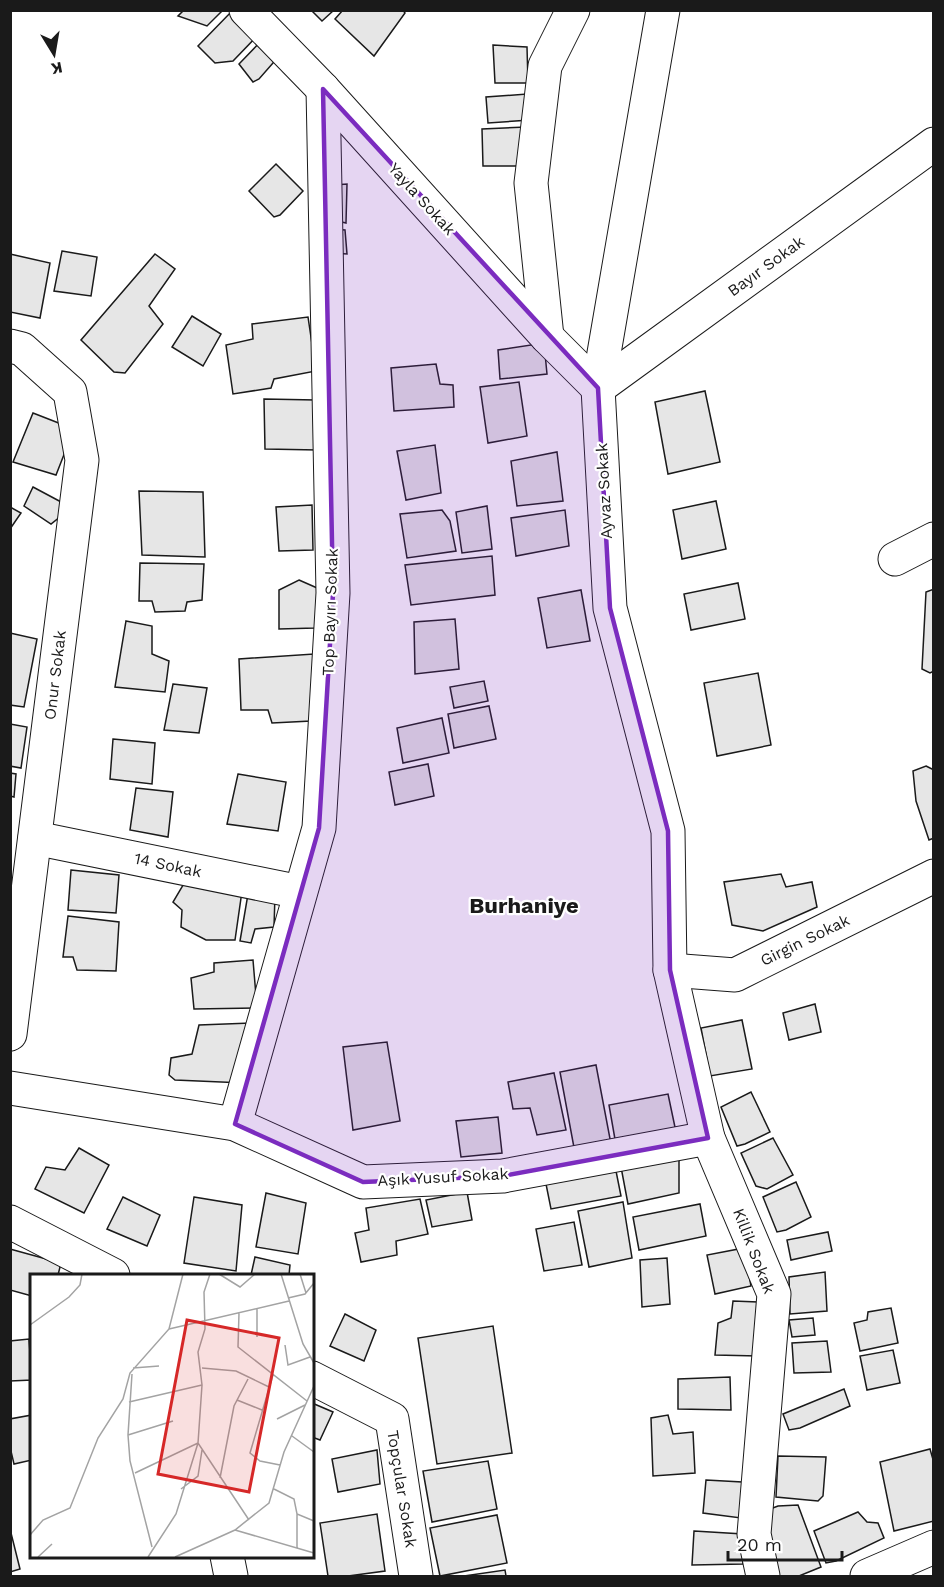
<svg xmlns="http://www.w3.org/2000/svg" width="944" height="1587" font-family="'Work Sans',sans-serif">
<rect width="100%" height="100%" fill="#fff"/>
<!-- building -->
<g fill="#e6e6e6" stroke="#1a1a1a" stroke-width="1.5">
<polygon points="184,10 223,10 207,26 178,16"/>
<polygon points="233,10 259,34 233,61 215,63 198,46"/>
<polygon points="311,10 334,10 322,21"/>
<polygon points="343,10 403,10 405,13 374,56 335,19"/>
<polygon points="264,38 280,55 259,79 253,82 239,64"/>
<polygon points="493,45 527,47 528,83 495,83"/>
<polygon points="527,94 530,120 488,123 486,97"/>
<polygon points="526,127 528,166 483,166 482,129"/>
<polygon points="276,164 303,191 280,215 274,217 249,191"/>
<polygon points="347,184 346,223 333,220 334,185"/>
<polygon points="333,229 345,230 347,254 332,253"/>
<polygon points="62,251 97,257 91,296 54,291"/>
<polygon points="10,254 50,263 40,318 10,312"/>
<polygon points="155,254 175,269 149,306 163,324 125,373 114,372 81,340"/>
<polygon points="192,316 221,334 203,366 172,347"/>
<polygon points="308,317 316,371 274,379 271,388 233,394 226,345 253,339 252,324"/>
<polygon points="544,343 547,374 500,379 498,350"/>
<polygon points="436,364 440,384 453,385 454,407 394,411 391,368"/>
<polygon points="519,382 527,436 488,443 480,387"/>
<polygon points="705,391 720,462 668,474 655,402"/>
<polygon points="264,399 316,400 318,450 265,449"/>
<polygon points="33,413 74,429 56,475 13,462"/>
<polygon points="435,445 441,493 406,500 397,451"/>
<polygon points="557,452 563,501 517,506 511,461"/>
<polygon points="33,487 63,503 61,516 51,524 24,506"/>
<polygon points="139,491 203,492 205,557 142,555"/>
<polygon points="716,501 726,549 682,559 673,510"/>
<polygon points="312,505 313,550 279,551 276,507"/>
<polygon points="487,506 492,549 462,553 456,512"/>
<polygon points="10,507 21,513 10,529"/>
<polygon points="442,510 450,521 456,551 407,558 400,514"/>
<polygon points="565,510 569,546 516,556 511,518"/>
<polygon points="492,556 495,595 411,605 405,565"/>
<polygon points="140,563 204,564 202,600 187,602 185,611 155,612 152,601 139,601"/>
<polygon points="299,580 324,591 315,628 279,629 279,590"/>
<polygon points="738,583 745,619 691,630 684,594"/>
<polygon points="934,589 934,671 930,673 922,669 926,592"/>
<polygon points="581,590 590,641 547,648 538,598"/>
<polygon points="455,619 459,669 415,674 414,622"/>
<polygon points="126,621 152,626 152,654 169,661 165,692 115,687"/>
<polygon points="10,633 37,639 24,707 10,705"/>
<polygon points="314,654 311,721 272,723 268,710 241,710 239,659"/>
<polygon points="758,673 771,745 717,756 704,683"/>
<polygon points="484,681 488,701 454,708 450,687"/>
<polygon points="173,684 207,688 199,733 164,730"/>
<polygon points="489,706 496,739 454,748 448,714"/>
<polygon points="442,718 449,753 403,763 397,728"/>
<polygon points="10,724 27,727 21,768 10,766"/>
<polygon points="113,739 155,743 152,784 110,779"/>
<polygon points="428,764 434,796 395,805 389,772"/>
<polygon points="926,766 934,770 934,838 929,840 916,801 913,771"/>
<polygon points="10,773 16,774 14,797 10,796"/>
<polygon points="238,774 286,782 278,831 227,824"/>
<polygon points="136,788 173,792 168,837 130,830"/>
<polygon points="71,870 119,875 116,913 68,910"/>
<polygon points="781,874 786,887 812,882 817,907 763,931 732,925 724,882"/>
<polygon points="186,880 242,891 235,940 206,940 181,927 182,910 173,902"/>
<polygon points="248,894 275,895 274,927 255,929 251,943 240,941"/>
<polygon points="68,916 119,922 116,971 77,970 73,957 63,957"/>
<polygon points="253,960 257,1008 194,1009 191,978 214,972 214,963"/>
<polygon points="815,1004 821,1032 789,1040 783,1013"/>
<polygon points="742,1020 752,1069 710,1076 701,1028"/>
<polygon points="251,1023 244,1083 175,1080 169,1075 171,1058 192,1054 199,1025"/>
<polygon points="387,1042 400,1121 353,1130 343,1047"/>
<polygon points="596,1065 611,1144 575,1153 560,1072"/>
<polygon points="554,1073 566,1130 537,1135 530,1108 513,1109 508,1082"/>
<polygon points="751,1092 770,1132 745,1144 737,1146 721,1107"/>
<polygon points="668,1094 676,1132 616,1145 609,1105"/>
<polygon points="498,1117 502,1153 461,1157 456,1121"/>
<polygon points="773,1138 793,1175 767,1189 756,1186 741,1153"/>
<polygon points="79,1148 109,1165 84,1213 35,1189 46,1167 65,1170"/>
<polygon points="679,1156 679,1193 628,1204 621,1167"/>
<polygon points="615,1166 621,1196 551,1209 545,1179"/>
<polygon points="796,1182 811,1217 786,1230 777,1232 763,1197"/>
<polygon points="467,1192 472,1220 432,1227 426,1200"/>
<polygon points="266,1193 306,1203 298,1254 256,1247"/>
<polygon points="123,1197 160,1215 147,1246 107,1229"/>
<polygon points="194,1197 242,1205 236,1271 184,1263"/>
<polygon points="420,1199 428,1234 396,1241 397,1255 361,1262 355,1233 369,1230 366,1208"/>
<polygon points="623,1202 632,1258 589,1267 578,1211"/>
<polygon points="700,1204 706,1236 639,1250 633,1217"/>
<polygon points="574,1222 582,1265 544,1271 536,1229"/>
<polygon points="828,1232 832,1251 791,1260 787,1240"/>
<polygon points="744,1248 751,1286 715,1294 707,1255"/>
<polygon points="10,1249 61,1263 58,1275 32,1275 32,1296 10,1290"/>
<polygon points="255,1257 290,1265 289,1275 251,1275"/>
<polygon points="667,1258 670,1304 642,1307 640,1260"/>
<polygon points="825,1272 827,1311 790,1314 789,1277"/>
<polygon points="733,1301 758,1302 758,1356 715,1355 718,1323 731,1318"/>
<polygon points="891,1308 898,1343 860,1351 854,1323 867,1320 868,1312"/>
<polygon points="345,1314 376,1330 364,1361 330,1346"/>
<polygon points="813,1318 815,1335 792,1337 789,1320"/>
<polygon points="493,1326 512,1453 437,1464 418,1338"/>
<polygon points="29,1339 32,1380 10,1381 10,1341"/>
<polygon points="827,1341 831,1372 794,1373 792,1343"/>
<polygon points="893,1350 900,1383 867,1390 860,1356"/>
<polygon points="730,1377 731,1410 678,1409 678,1379"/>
<polygon points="844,1389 850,1406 800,1428 789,1430 783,1414"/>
<polygon points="312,1403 333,1412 320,1440 312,1437"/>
<polygon points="32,1415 32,1460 14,1464 10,1447 10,1419"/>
<polygon points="668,1415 673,1434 693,1432 695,1473 653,1476 651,1418"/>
<polygon points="930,1449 934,1463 934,1521 894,1531 880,1462"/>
<polygon points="377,1450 380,1484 338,1492 332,1459"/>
<polygon points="778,1456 826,1457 823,1496 818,1501 776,1497"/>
<polygon points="488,1461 497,1509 432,1522 423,1471"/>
<polygon points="706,1480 742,1482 741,1518 703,1513"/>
<polygon points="798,1505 821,1567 799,1576 778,1576 770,1555 770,1509 778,1506"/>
<polygon points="858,1512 867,1522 878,1523 884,1538 836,1561 826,1563 814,1531"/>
<polygon points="377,1514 385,1571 348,1576 328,1576 320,1523"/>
<polygon points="497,1515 507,1563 440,1576 430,1528"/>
<polygon points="10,1529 20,1569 10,1572"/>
<polygon points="694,1531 743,1534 743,1564 692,1565"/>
<polygon points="505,1570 506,1576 464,1576"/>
</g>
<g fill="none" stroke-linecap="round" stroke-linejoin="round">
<defs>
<g id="minor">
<polyline points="246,10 323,89 547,337 598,388 934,144"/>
<polyline points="663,10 598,388 610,608 668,831 670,970 708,1138 774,1294 754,1534 763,1576"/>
<polyline points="547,337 531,183 545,66 573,10"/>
<polyline points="10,346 22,349 70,392 82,460 10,1034"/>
<polyline points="895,559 934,539"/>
<polyline points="35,838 300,892"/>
<polyline points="670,970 735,975 934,876"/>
<polyline points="10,1088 235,1124 363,1182 503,1176 708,1138"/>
<polyline points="235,1124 319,828 333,593 323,89"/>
<polyline points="10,1222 113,1275"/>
<polyline points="312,1378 392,1419 416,1576"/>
<polyline points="227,1556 231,1576"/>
<polyline points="867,1576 934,1547"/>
</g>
</defs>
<!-- minor casing -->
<use href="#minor" stroke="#1a1a1a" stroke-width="35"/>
<!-- minor -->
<use href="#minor" stroke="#fff" stroke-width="33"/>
</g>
<!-- marked area -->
<path fill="#7b2cbf" fill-opacity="0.2" stroke="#7b2cbf" stroke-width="4.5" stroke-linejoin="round" d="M323,89l275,299 12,220 58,223 2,139 38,168 -205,38 -140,6 -128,-58 84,-296 14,-235z"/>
<g text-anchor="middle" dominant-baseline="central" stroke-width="4.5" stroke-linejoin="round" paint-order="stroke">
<!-- street labels -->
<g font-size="16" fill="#1a1a1a" stroke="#fff">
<text transform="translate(422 199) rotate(48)">Yayla Sokak</text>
<text transform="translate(766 266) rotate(-36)">Bayır Sokak</text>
<text transform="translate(604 491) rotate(-93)">Ayvaz Sokak</text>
<text transform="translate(330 612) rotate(-88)">Top Bayırı Sokak</text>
<text transform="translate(55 675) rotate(-83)">Onur Sokak</text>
<text transform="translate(168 865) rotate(12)">14 Sokak</text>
<text transform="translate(805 940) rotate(-26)">Girgin Sokak</text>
<text transform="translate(443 1177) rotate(-3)">Aşık Yusuf Sokak</text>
<text transform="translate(754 1251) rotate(69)">Killik Sokak</text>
<text transform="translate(402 1489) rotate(81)">Topçular Sokak</text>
</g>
<!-- district labels -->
<g font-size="22" font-weight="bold" fill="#1a1a1a" stroke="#fff">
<text x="524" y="905">Burhaniye</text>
</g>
</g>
<!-- overview -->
<g transform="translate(30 1274)">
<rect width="284" height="284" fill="#fff"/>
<path fill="none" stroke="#a3a3a3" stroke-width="1.5" d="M189,0l21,13 15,-13M251,0l22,70 11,19M270,0l6,19M258,24l17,-4 9,-11M227,35v28M209,39l-1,34 69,54M0,51l39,-28 11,-12 2,-11M139,55l120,-28M255,71l3,20 22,-8M103,94l26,-2M172,94l34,3 33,16M102,100l-4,61 2,26 22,86M243,101l-23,78 10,8 20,4M207,126l25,10M99,128l73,-17M247,145l28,-14M98,161l45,-14M262,162l22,16M105,199l63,-30 51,77M190,204l14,-72 14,-27M151,215l17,-13 4,-26M244,215l20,10 3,15 17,7M205,256l79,23M0,261l13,-15 27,-12 28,-70 25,-39 7,-26 39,-44 14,-55M267,274v-34M8,283l14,-13M118,283l28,-43 22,-71 4,-58 -4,-33 7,-23 -1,-37 6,-18M145,283l60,-27 34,-27 15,-51 30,-66"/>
<path fill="#d62828" fill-opacity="0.15" stroke="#d62828" stroke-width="3" d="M157,46l92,18 -30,154 -91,-18z"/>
<rect width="284" height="284" fill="none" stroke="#1a1a1a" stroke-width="3"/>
</g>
<!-- border -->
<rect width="944" height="1587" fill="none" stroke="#1a1a1a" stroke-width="24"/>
<!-- north arrow -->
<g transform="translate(54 54) rotate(169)" stroke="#ffffff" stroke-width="4.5" paint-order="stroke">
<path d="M0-4.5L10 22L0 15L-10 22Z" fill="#1a1a1a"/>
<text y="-9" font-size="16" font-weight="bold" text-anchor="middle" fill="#1a1a1a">K</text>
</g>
<!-- scale -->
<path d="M728 1551v9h114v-9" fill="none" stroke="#1a1a1a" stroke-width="3"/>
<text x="737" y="1551" font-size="18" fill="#1a1a1a" stroke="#ffffff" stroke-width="4.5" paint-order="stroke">20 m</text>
</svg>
